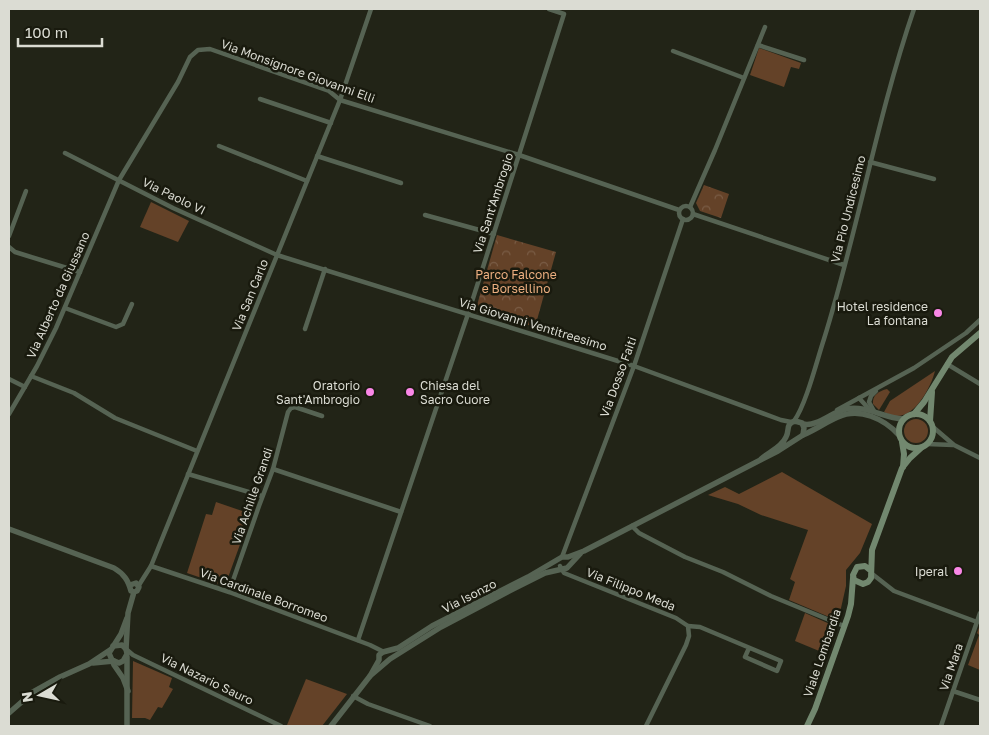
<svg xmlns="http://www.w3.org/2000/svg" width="989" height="735" font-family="'Golos Text',sans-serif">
<defs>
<pattern id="forest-crowns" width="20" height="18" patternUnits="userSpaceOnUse" patternTransform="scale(1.25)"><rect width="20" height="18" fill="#644228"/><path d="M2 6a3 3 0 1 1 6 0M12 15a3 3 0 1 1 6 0" fill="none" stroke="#7a5d46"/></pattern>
</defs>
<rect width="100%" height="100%" fill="#222417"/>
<!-- green -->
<g fill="#644228">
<polygon points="759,48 801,63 799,69 791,67 784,87 750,75"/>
<polygon points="151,202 189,221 178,242 140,227"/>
<path d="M935,371c-4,16 -20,47 -40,45 -4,-1 -8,-2 -11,-4l6,-11z"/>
<path d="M887,389l3,3 -11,18 -6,-6c-1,-9 6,-13 14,-15z"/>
<circle cx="916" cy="431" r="12"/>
<polygon points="782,472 872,524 860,553 846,570 846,586 839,617 834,619 789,600 795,582 790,579 808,530 761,515 738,504 708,495 725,487 739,494"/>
<polygon points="216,502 251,514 225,586 187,573 206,514 212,515"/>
<polygon points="805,613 832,625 833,630 824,653 795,641"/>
<polygon points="980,625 980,670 968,665 979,635 977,633"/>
<polygon points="133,661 172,678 169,687 173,689 162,708 158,707 150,720 145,718 132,718"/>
<polygon points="306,679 347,694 322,726 287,725"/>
</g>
<!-- forest -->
<g fill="url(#forest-crowns)">
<polygon points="704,185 729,194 721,218 700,211 696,203"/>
<polygon points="497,235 556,252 535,327 476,309"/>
</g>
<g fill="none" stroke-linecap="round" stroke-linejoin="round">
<!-- minor -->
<g stroke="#566353" stroke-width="4.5">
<polyline points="758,45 804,60"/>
<polyline points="673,51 744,78"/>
<polyline points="260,99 331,123"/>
<polyline points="219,146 307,181"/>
<polyline points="65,153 173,208 277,255 634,366 781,420 791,422"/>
<polyline points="317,156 401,183"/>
<polyline points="870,162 934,179"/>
<circle cx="686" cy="213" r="7"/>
<polyline points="690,207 715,150 765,27"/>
<polyline points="693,214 844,265"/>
<polyline points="425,215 494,234"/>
<polyline points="9,236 26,191"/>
<polyline points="9,247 15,252 80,272"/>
<polyline points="65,308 116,327 123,324 132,304"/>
<polyline points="305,329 325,269"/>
<polyline points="947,364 980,384"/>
<polyline points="31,376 74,393 115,418 197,451"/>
<polyline points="9,379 25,387"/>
<polyline points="859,398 869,409"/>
<polyline points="837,410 914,368 966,333 980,320"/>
<polyline points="874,411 869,402 871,396 876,391"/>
<polyline points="9,414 37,366 56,328 119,180 178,82 190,57 198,50 210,49 329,91 340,100 519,155 679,210"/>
<path d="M794,421c12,-16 23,-61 30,-82 34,-109 53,-222 90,-330"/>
<polyline points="933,427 954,445 980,458"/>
<polyline points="927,444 953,445"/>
<polyline points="273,469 401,512"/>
<polyline points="188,474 262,496"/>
<polyline points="632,526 639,533 685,557 723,572 771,596 844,626"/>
<polyline points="562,557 634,366 683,219"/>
<polyline points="151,566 229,592 370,645 384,652"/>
<polyline points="560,566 564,573 676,618 688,626 689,636 686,645 646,726"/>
<polyline points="871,573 894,591 977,622"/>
<polyline points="139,585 151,566 340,100 371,9"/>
<polyline points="229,592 259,506 273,469 288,412 291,408 295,407 322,416"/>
<polyline points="688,626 700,627 781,661 777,671 745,657 749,648"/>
<polyline points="358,640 468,314 564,14 549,9"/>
<polyline points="126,649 133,655 281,726"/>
<polyline points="953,691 980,700"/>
<polyline points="353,696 368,704 430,726"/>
<polyline points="941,726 980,613"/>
</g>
<!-- tertiary -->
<g stroke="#566353" stroke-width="5.5">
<path d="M803,424c15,3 28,-12 43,-15 21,-4 37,9 57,10"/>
<path d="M803,435c12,-5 23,-13 35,-18 22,-10 46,2 61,18"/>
<path d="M9,529l105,39c10,6 14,12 17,23l3,1"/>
<polyline points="127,618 121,634 109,653 114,665 123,678 128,691"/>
<polyline points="126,649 128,613 134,592 137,591 139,587 136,583 130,585"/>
<polyline points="127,657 127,726"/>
<polyline points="112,660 119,663 123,661 127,654 126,649 122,645 113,646"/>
<polyline points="93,663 114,661"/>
<path d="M370,676l9,-16v-5l4,-3 15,-4 34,-22 96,-49 34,-20h6l16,-6 194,-100 25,-16 1,-7 -2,-5 -7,-2c-10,3 -5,9 -9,16 -4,10 -17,15 -25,22"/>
<polyline points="9,713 33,692 60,677 89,664 110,650"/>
<polyline points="331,726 370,676 390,659 441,627 513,589 545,573 567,568 580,554"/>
</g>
<!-- secondary -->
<g stroke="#72886f" stroke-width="6">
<circle cx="916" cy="431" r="17"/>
<polyline points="914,414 924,402 952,357 980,333"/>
<polyline points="930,421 932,392"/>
<polyline points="902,442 904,454 903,467"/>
<polyline points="870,570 865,566 857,567 853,575 854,580 863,584 868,582 871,578 872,550 902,468 910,458 921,448"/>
<polyline points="807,726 815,709 848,616 851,604 853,578"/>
</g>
</g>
<!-- markers -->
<g fill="#fa87e7" stroke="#191a0e" stroke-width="2">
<circle cx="938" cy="313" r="5"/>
<circle cx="370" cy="392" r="5"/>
<circle cx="410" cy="392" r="5"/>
<circle cx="958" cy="571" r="5"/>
</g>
<g text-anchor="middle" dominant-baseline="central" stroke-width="5" stroke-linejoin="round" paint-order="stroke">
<!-- street labels -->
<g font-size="12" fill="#dbdcd3" stroke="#191a0e">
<text transform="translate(298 71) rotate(20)">Via Monsignore Giovanni Elli</text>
<text transform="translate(174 196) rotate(26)">Via Paolo VI</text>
<text transform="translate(493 203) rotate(-72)">Via Sant'Ambrogio</text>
<text transform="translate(848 209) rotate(-76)">Via Pio Undicesimo</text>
<text transform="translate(58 295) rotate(-66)">Via Alberto da Giussano</text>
<text transform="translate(250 295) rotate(-68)">Via San Carlo</text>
<text transform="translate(533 324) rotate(17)">Via Giovanni Ventitreesimo</text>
<text transform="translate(618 377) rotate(-70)">Via Dosso Faiti</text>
<text transform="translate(252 496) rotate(-71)">Via Achille Grandi</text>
<text transform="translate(631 589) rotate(22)">Via Filippo Meda</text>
<text transform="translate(264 595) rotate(20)">Via Cardinale Borromeo</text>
<text transform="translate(469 596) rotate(-27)">Via Isonzo</text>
<text transform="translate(822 653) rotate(-71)">Viale Lombardia</text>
<text transform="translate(951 667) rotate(-71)">Via Mara</text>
<text transform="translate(207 679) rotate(26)">Via Nazario Sauro</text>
</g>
<!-- park labels -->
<g font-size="12" fill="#edaf80" stroke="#191a0e">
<text x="516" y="274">Parco Falcone<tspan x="516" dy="14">e Borsellino</tspan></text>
</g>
<!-- poi labels -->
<g font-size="12" fill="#dbdcd3" stroke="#191a0e" text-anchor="end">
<text x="928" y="306">Hotel residence<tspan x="928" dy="14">La fontana</tspan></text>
<text x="360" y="385">Oratorio<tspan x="360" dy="14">Sant'Ambrogio</tspan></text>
<text x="420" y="385" text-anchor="start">Chiesa del<tspan x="420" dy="14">Sacro Cuore</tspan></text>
<text x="948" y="571">Iperal</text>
</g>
</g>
<!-- border -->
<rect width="989" height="735" fill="none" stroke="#dbdcd3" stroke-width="20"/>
<!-- north arrow -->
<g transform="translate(40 695) rotate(261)" stroke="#191a0e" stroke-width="4" paint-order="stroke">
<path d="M0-4L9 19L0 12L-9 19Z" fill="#dbdcd3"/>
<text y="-8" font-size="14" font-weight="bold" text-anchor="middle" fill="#dbdcd3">N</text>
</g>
<!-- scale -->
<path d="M18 38v8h84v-8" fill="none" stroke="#dbdcd3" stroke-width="2.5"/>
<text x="25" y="38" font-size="15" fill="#dbdcd3" stroke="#191a0e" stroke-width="4" paint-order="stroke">100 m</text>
</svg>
